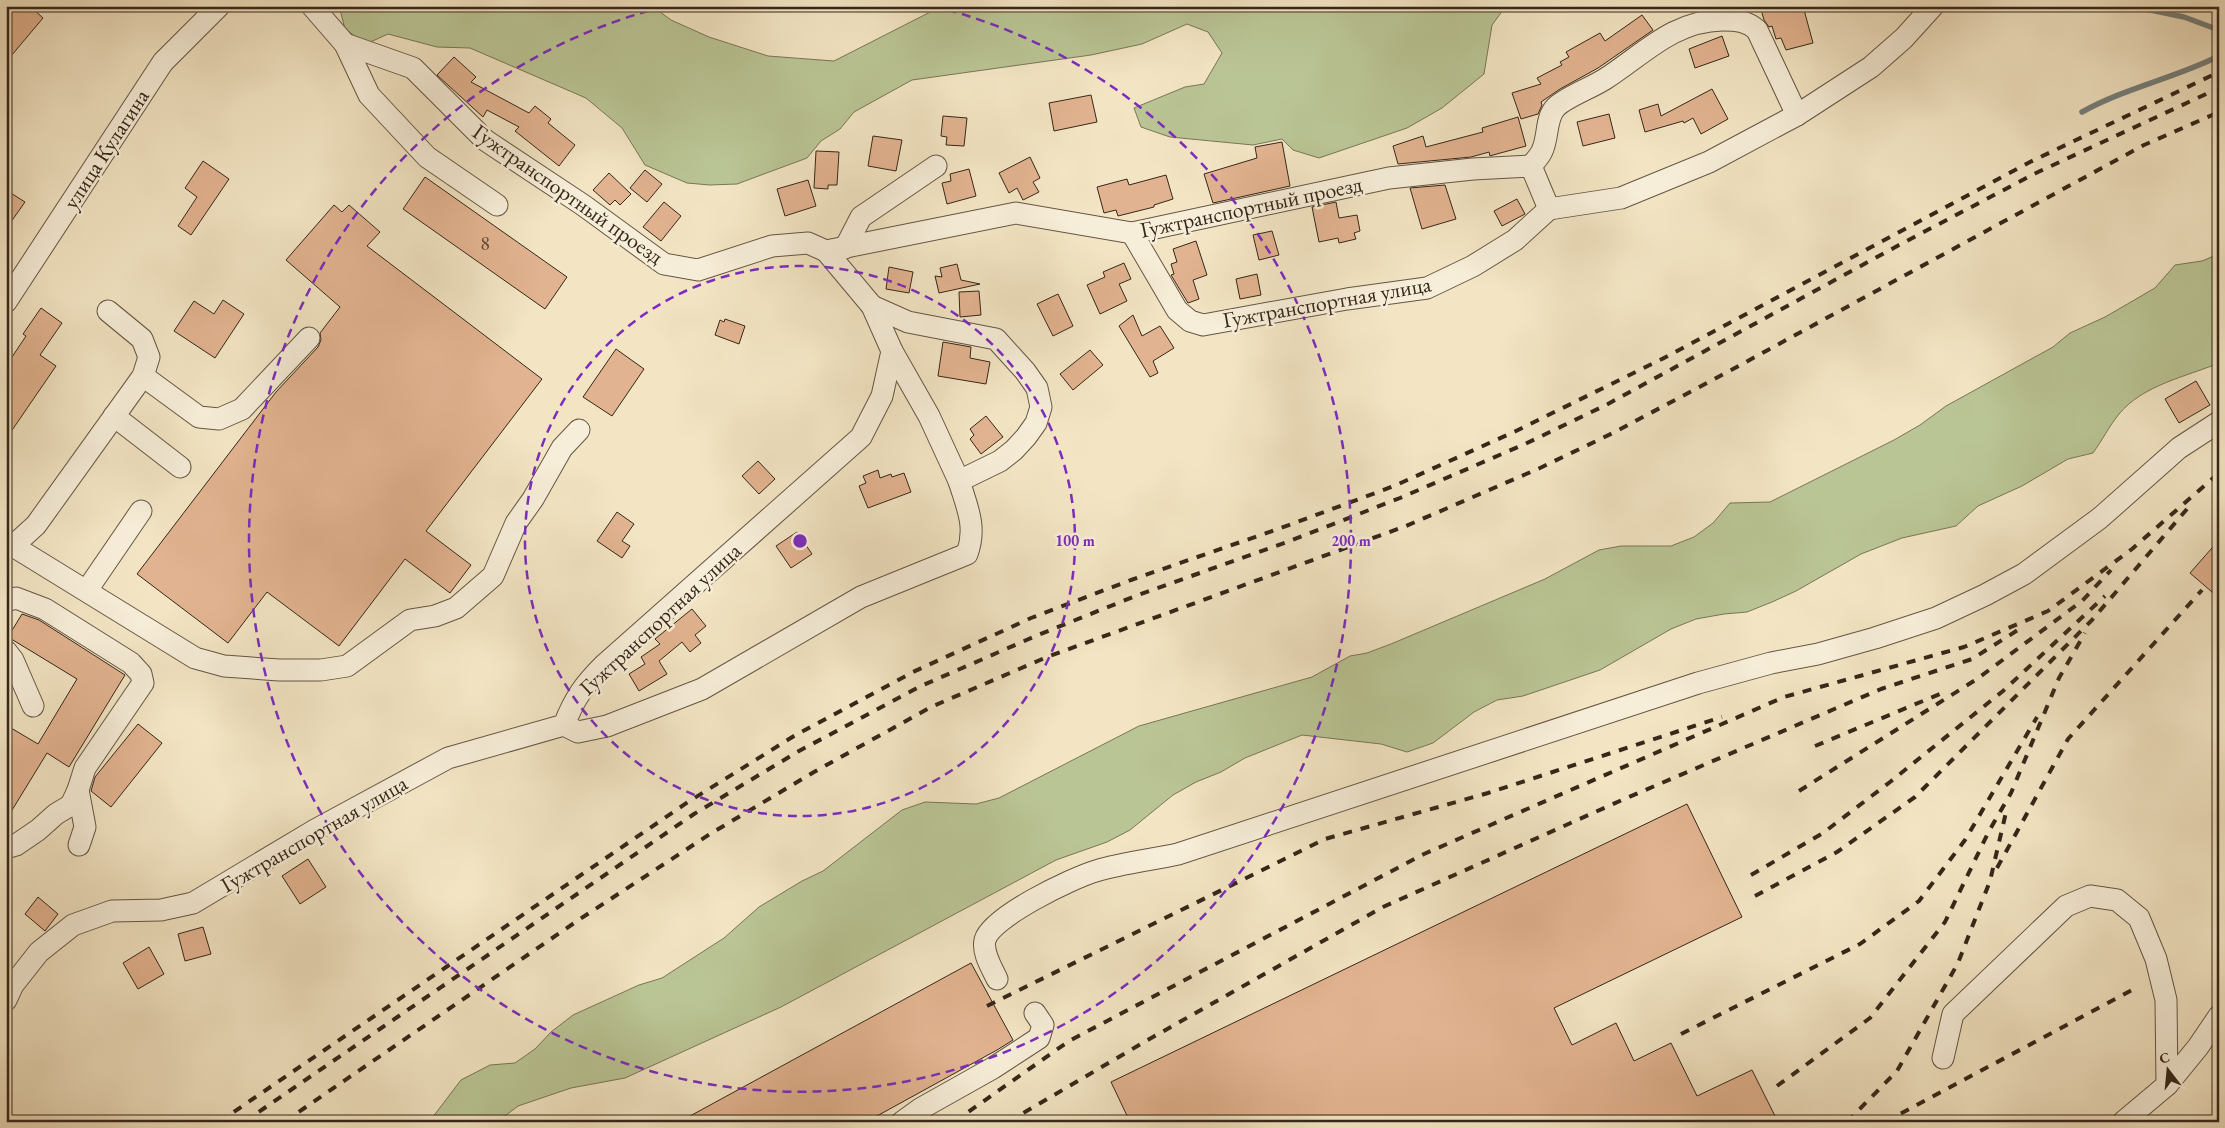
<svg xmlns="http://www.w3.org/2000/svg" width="2225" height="1128" font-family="'EB Garamond',serif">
<rect width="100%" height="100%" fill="#f3e5c4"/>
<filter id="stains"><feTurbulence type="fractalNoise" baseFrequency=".004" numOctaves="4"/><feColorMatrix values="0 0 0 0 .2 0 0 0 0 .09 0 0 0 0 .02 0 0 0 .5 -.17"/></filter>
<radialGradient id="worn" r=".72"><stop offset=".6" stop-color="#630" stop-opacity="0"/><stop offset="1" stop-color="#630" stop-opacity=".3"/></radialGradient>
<!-- green -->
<g fill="#bac595" stroke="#787657">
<polygon points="339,6 652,6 671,20 709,37 768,56 834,61 942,6 1506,6 1492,25 1484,74 1442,108 1407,128 1319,158 1293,150 1282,139 1253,145 1170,137 1141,127 1134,108 1185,87 1204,84 1222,53 1208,32 1187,24 1142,44 1091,55 912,80 854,112 840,129 821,141 807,158 737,184 710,185 687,183 645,165 622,128 586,98 470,48 437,47 388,34 366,44 345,29"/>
<path d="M2219,254v109c-34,14 -76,22 -100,51 -10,12 -17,27 -26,39l-25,6 -46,27 -44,20 -22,20 -54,12 -41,16 -65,37 -24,11 -25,10 -23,2 -28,5 -25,10 -71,41 -77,26 -26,4 -23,12 -41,31 -26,9 -26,-8 -79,-9 -57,23 -24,14 -25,10 -23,13 -43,35 -23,12 -51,18 -275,147 -156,71 -54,10 -53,18 -21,16h-68l32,-42 29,-15 25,-2 20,-14 16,-17 22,-17 66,-30 23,-7 62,-40 35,-31 43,-26 21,-10 79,-61 23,-8 51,2 23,-6 140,-72 173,-49 38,-21 17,-3 24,-9 154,-65 54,-29 22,-4h50l23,-9 19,-14 17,-20 40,-1 124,-62 26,-15 26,-19 107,-59 17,-14 35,-16 50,-29 20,-23 27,-4z"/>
</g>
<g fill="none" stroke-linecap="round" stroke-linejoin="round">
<!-- stream -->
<g stroke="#76807d" stroke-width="5.5">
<polyline points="2141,8 2184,17 2219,30"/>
<path d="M2082,112c43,-24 93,-34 137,-56"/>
</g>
</g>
<!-- building -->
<g fill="#e2b390" stroke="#352719">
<polygon points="6,6 30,6 43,18 6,62"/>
<polygon points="1760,6 1803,6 1813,43 1786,50 1781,38 1776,39 1772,26 1769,27 1764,20"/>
<polygon points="1642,15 1653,30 1598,68 1560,89 1541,102 1542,105 1538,114 1521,119 1512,93 1541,84 1537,78 1562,65 1560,62 1569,57 1566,52 1600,33 1605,41"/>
<polygon points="1722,36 1729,56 1695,68 1689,49"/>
<polygon points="454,57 476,77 471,82 529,113 535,106 551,119 548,123 575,145 559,166 515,131 519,127 487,110 483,117 437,75"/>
<polygon points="1712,89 1728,119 1701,134 1693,118 1684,123 1683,121 1645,132 1639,110 1658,104 1661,116"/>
<polygon points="1091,95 1097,122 1054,131 1049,103"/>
<polygon points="1609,114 1615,138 1583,146 1577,122"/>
<polygon points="943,116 967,118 964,146 946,145 947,137 941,136"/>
<polygon points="1518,117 1526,146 1493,155 1490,156 1489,152 1471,157 1398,164 1393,146 1423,136 1426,147 1483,132 1482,128"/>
<polygon points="873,136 902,140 896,171 868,166"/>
<polygon points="1282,142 1290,186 1213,203 1204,174 1257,158 1255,147"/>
<polygon points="816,151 839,152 837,185 828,185 828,189 814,188"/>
<polygon points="1030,157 1040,178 1033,182 1039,192 1023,200 1017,188 1009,193 999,173"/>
<polygon points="203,161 229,179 191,235 178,226 197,197 185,188"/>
<polygon points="969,169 976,196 947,204 942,183 951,181 950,174"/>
<polygon points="645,170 662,184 647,202 630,188"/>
<polygon points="609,173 631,194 620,205 615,200 610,205 593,190"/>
<polygon points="1166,175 1173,199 1154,205 1154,207 1118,216 1116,210 1104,213 1097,187 1127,179 1129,185"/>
<polygon points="425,177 567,277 545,309 403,209"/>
<polygon points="808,180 816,206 785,216 777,189"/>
<polygon points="1445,185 1456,219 1422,229 1410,188"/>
<polygon points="6,190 25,202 6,229"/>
<polygon points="1517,199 1525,214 1502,226 1494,211"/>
<polygon points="664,202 681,216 661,241 643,227"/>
<polygon points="1336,202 1339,218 1357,215 1360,231 1354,233 1356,239 1339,243 1338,238 1319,242 1312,207"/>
<polygon points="334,205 342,212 349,205 380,232 367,246 542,379 426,531 471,565 450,593 405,559 339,646 267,592 228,643 137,574 276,392 318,347 321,340 320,333 340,307 286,260"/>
<polygon points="1272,231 1279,255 1259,260 1253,235"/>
<polygon points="1196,241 1207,275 1193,280 1199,299 1188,303 1171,275 1174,274 1171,264 1177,262 1173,249"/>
<polygon points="1124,263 1131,279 1119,284 1127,301 1100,314 1087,285 1105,277 1103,272"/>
<polygon points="957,264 961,280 980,284 939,293 935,276 942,277 940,268"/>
<polygon points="889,267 913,272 909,293 886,289"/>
<polygon points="1257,274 1261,295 1240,299 1236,279"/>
<polygon points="979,291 981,315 960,317 959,292"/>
<polygon points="1058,294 1073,326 1053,336 1037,304"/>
<polygon points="223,300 244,314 215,358 174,331 194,301 214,314"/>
<polygon points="41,308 62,323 40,355 56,366 6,439 6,366 26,336 23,334"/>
<polygon points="1133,315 1142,336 1160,326 1174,348 1153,361 1158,373 1150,377 1119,326"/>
<polygon points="725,319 745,326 739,344 715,335 720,320 724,322"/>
<polygon points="943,342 971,347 970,358 990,362 986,384 938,376"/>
<polygon points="616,349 644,369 612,416 583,397"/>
<polygon points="1090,350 1103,365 1073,390 1060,374"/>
<polygon points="2196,381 2210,405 2179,423 2165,399"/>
<polygon points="986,416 1003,437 981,454 970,439 974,435 970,429"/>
<polygon points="758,461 775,479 759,494 742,476"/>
<polygon points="878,470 880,478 891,474 892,477 904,473 911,492 868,508 859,486 866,483 863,476"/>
<polygon points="617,512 634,524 622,541 630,546 622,558 597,541"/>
<polygon points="797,532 812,554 791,568 776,546"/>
<polygon points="2219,540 2219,598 2190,573"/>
<polygon points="692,609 706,626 695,635 701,643 690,652 682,642 659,661 667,674 639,691 629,674 645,664 641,657 660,644 655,639"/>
<polygon points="22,614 39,620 125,675 69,767 47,753 6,820 6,725 38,744 77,679 8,637"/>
<polygon points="138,724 162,743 111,807 91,791 95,777"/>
<polygon points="1687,804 1742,917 1554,1008 1572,1045 1616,1023 1634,1061 1671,1043 1697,1096 1752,1070 1776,1118 1768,1122 1130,1122 1111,1082"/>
<polygon points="308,859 326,887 300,904 282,876"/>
<polygon points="38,897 58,914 45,931 25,914"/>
<polygon points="203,927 211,954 185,961 178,934"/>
<polygon points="149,947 164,974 138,989 123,963"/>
<polygon points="971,963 1013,1040 997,1050 866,1122 679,1122"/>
</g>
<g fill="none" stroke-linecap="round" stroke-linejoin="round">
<defs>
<g id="minor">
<polyline points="312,6 345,44 413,68 485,140 583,205 664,264 698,270 772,246 808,243 826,251 1016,213 1132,233 1389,178 1473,169 1531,166 1549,209 1621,198 1709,162 1797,115 1871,67 1904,38 1933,6"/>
<polyline points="345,44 369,95 427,157 497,205"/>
<path d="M1531,166c4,-5 9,-10 11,-15 7,-14 3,-33 14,-44 10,-10 35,-19 49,-28 39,-25 68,-58 117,-59 15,0 25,1 35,10l40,85"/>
<polyline points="1132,233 1177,310 1190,321 1203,325 1347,299 1427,288 1473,266 1515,240 1549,209"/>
<polyline points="845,248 861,217 936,166"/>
<polyline points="6,302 163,62 219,6"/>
<polyline points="872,306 908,322 996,339 1025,371 1037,388 1041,407 1036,423 1026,437 1014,450 1000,461 959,481 929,416 892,351"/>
<polyline points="143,376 199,417 219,419 242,409 309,338"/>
<polyline points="114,416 180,467"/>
<polyline points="13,546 195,658 224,666 279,670 321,670 347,666 410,620 435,616 456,608 493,576 516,523 533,499 562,448 579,430"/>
<polyline points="6,547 13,546 36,525 143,376 149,357 142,339 108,311"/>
<polyline points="87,590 141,511"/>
<polyline points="6,601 16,598 45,609 131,663 141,674 143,683 85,768 78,790 71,805 56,814 38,830 16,845 6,848"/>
<polyline points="6,651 13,660 33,706"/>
<path d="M564,725l14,7 29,-6 95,-37 159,-92 106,-43c10,-27 0,-47 -8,-73"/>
<polyline points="78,790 85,827 79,845"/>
<path d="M997,979c-5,-11 -15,-26 -12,-39 6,-23 87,-62 111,-69 26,-8 55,-11 82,-17l520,-171 73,-20 47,-9 57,-16 61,-20 49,-23 39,-21 76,-56 79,-70 40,-26"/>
<path d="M6,1000l7,-15 26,-33 34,-27 39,-14 49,-1 32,-7 122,-73 133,-72 116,-33c11,-28 20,-40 41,-61l256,-227 21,-41 10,-45 -20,-45 -46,-55"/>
<polyline points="1943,1058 1953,1014 2066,906 2090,896 2117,900 2139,918 2156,959 2166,1000 2167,1085"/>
<polyline points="902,1122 920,1109 993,1068 1039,1038 1043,1025 1035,1013"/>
<polyline points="2123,1122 2167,1085 2198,1047 2219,1016"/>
</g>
</defs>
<!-- minor casing -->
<use href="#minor" stroke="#645644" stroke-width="23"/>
<!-- minor -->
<use href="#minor" stroke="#f7eed9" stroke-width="21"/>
<!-- rail -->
<g stroke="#352719" stroke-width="4" stroke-dasharray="9 9" stroke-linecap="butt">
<polyline points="1815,746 1947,691"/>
<polyline points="1799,791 1977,679 2082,601 2111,570"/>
<polyline points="1997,868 2068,739 2202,590"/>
<polyline points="1751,875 1823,833 1890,782 2003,691 2105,596"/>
<polyline points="1755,896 1837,852 1915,797 2092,620 2187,509"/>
<polyline points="987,1006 1325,839 1488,793 1722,717"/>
<polyline points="1681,1034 1860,944 1919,901 1965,840 2037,717"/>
<polyline points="1777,1086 1870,1018 1945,922 1989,831 2011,793 2059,678 2085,633"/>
<polyline points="219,1122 688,802 794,736 913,672 1031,618 1131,580 1281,528 1394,486 1516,431 1662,359 2030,162 2219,72"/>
<polyline points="244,1122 694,814 799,751 921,686 1038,635 1138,595 1287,542 1400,498 1525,444 1606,405 1899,245 2036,173 2219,88"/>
<polyline points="284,1122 580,919 710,834 814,772 931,707 1047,657 1406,526 1540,468 1615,432 1733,369 2144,145 2219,112"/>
<polyline points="954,1122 1069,1041 1424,854 1784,697 1964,647 2048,611 2132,549 2219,473"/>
<polyline points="1008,1122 1146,1041 1383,907 1622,800 1881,689 1972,659 2021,628"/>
<polyline points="1847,1122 1897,1071 1958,963 1990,881 2007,808"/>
<polyline points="1885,1122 2132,990"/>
</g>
</g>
<!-- distance rings -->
<g fill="none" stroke="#7b2cbf" stroke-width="2.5" stroke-dasharray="9 6">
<circle cx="800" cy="541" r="275"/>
<path d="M933 6A551 551 0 1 1 667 6"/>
</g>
<g text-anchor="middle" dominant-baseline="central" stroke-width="5" stroke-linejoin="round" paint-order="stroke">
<!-- number labels -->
<g font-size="20" fill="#604a37">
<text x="485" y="243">8</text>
</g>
<!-- street labels -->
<g font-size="22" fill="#352719" stroke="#f7eed9">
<text transform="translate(106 149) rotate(-57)">улица Кулагина</text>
<text transform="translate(568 194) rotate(35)">Гужтранспортный проезд</text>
<text transform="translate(1251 207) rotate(-12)">Гужтранспортный проезд</text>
<text transform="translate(1327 302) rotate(-10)">Гужтранспортная улица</text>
<text transform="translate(660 619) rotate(-43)">Гужтранспортная улица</text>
<text transform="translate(314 834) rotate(-30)">Гужтранспортная улица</text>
</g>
</g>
<circle cx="800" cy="541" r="8" fill="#7b2cbf" stroke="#f7eed9" stroke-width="2.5"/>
<g font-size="15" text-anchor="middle" font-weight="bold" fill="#7b2cbf" stroke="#f7eed9" stroke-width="5" stroke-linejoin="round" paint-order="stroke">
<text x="1075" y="546">100 m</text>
<text x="1351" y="546">200 m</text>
</g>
<!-- margin -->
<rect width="2225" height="1128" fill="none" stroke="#f3e5c4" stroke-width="25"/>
<rect x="8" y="8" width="2210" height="1113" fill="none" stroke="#352719" stroke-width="2.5"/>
<rect x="12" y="12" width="2200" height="1103" fill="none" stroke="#352719"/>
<!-- north arrow -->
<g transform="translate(2168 1070) rotate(344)" stroke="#f7eed9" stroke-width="4" paint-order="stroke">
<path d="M0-4L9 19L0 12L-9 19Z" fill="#352719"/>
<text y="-8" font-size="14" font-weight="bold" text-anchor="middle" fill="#352719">С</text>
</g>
<rect width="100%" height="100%" filter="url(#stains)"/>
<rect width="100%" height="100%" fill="url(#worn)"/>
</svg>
